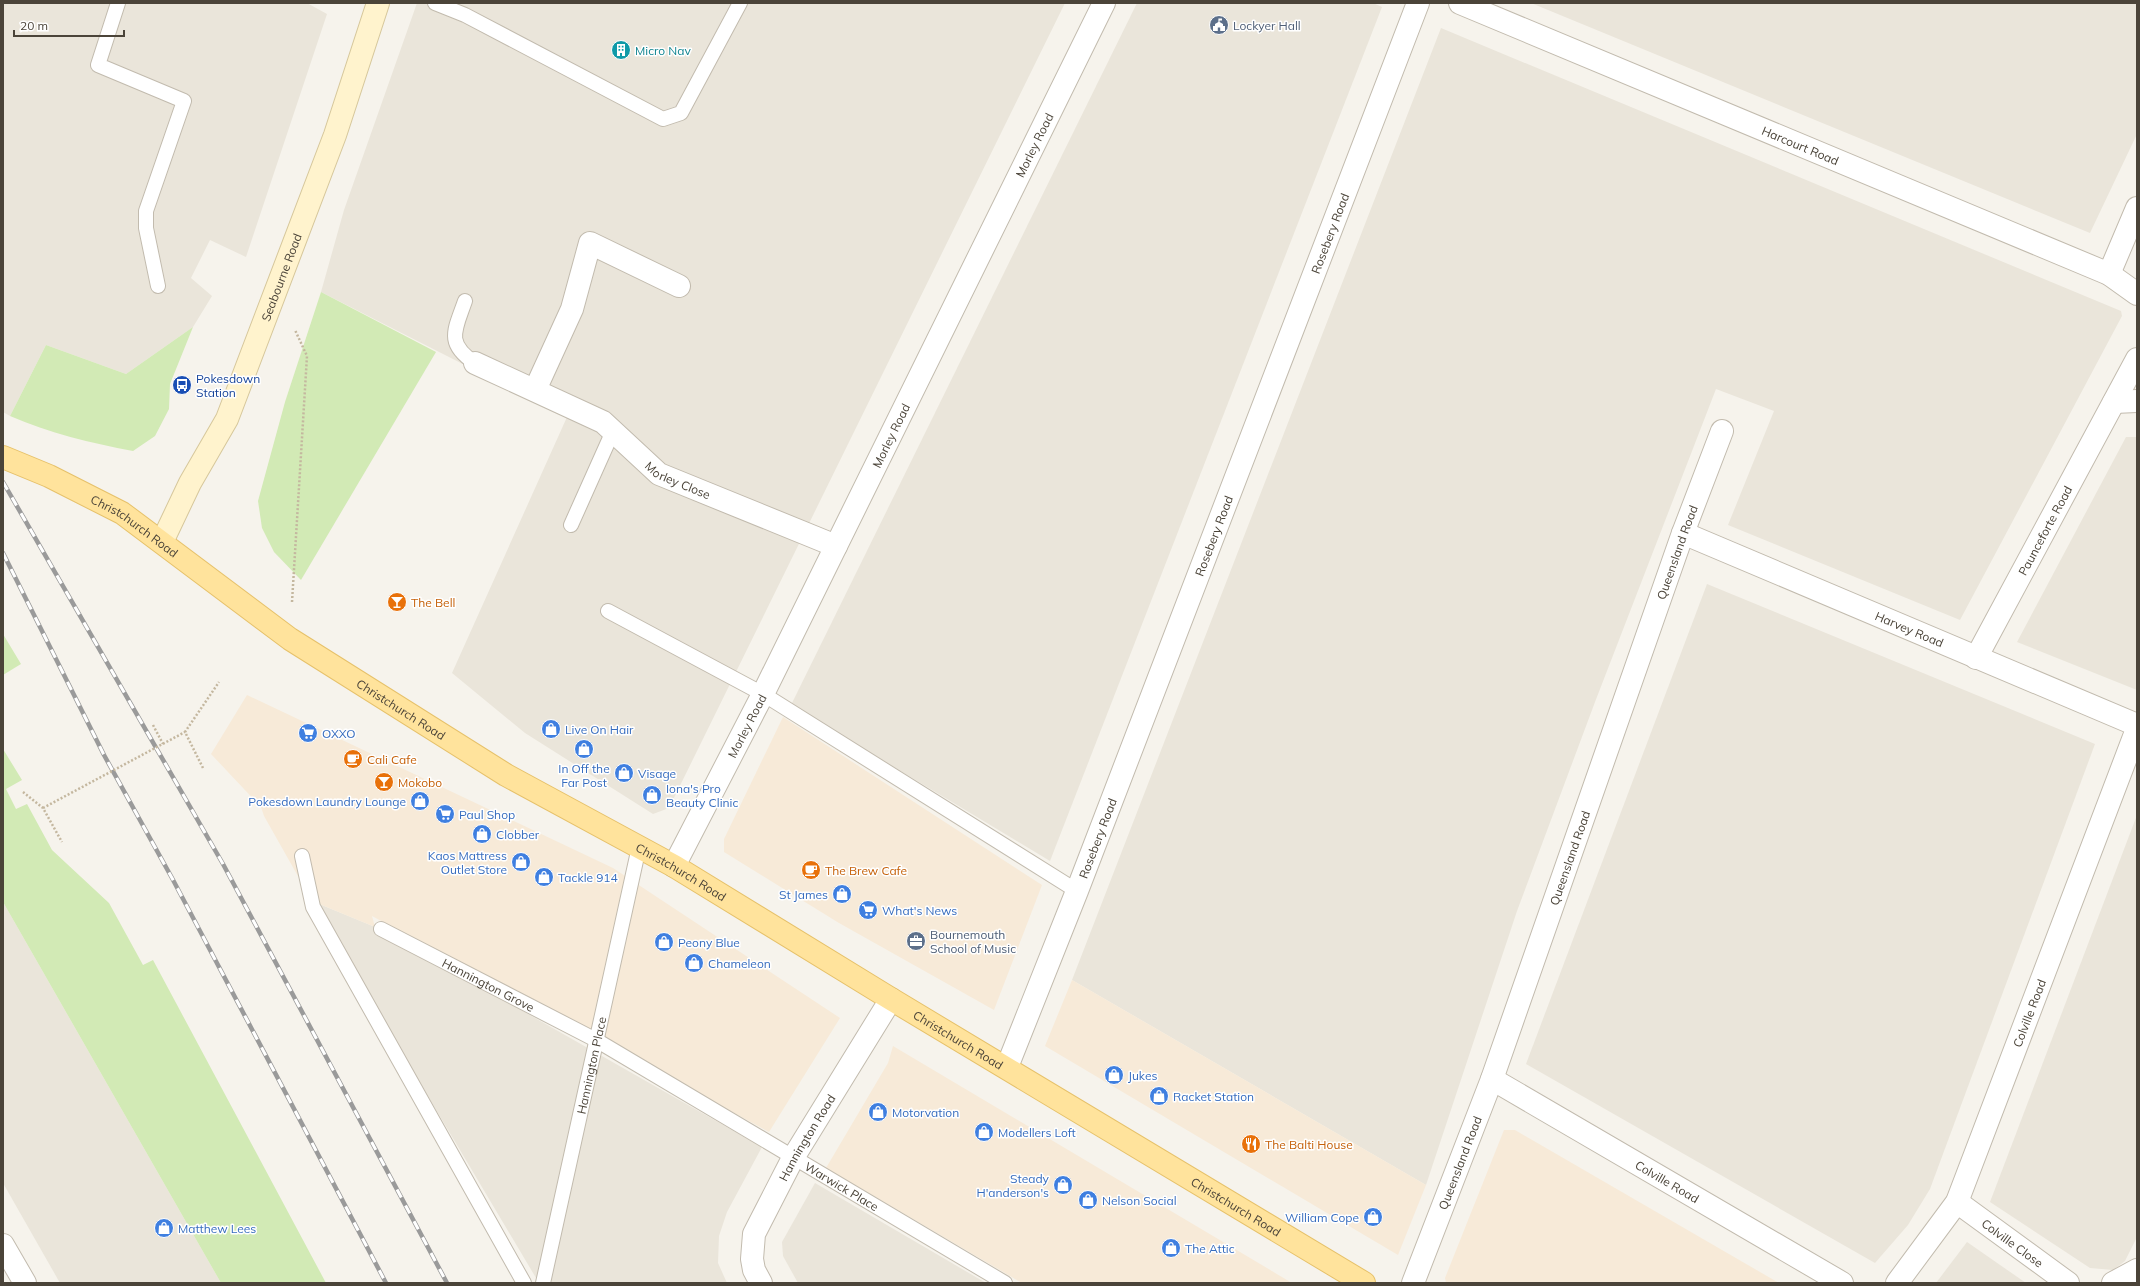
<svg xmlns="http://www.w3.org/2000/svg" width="2140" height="1286" font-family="Mulish,sans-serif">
<rect width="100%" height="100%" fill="#f6f3ec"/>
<!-- residential -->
<g fill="#eae5da">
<polygon points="3,3 307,3 327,14 246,257 210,240 191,278 212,296 193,327 126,374 46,345 10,416 3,412"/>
<polygon points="417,3 1065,3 669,808 653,814 525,733 452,673 567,417 321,292 344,210"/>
<polygon points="1137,3 1373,3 1382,7 1050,861 791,705"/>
<polygon points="1531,3 2137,3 2137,134 2090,233"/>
<polygon points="1441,28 2121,311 2122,316 1960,620 1728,525 1774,411 1716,389 1595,702 1517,911 1426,1185 1072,980"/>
<polygon points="2126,437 2137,437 2137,690 2017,642"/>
<polygon points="1707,584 2095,744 1930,1189 1908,1225 1875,1263 1526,1064"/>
<polygon points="2137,815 2137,1237 2125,1261 2113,1270 2090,1268 1990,1202"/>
<polygon points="312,901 375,927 762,1147 727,1212 719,1236 718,1263 727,1283 539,1283"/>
<polygon points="3,902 221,1283 60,1283 3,1183"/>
<polygon points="815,1183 986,1283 798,1283 783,1256 782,1242"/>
<polygon points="1967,1242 2026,1283 1936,1283"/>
</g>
<!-- commercial -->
<g fill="#f7ead8">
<polygon points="247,695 613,868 840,1018 769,1132 372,916 375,927 312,901 264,816 261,807 211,754"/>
<polygon points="783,717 1042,885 994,1010 839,923 724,852 724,839"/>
<polygon points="1072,980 1426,1185 1398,1255 1045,1046"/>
<polygon points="893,1046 1176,1214 1292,1283 1022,1283 826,1168 888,1063"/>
<polygon points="1504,1130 1515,1130 1779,1283 1446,1283 1445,1278"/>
</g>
<!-- green -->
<g fill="#d2eab5">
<polygon points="321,292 436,352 301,580 274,552 262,528 258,501 285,402"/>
<path d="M193,327l-23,57 -1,25 -14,27 -22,15c-42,-8 -84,-18 -123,-35l36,-71 80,29z"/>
<polygon points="3,634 21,664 3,675"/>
<polygon points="3,749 22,780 6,789 16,809 27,804 52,850 109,903 143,965 153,960 326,1283 221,1283 3,902"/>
</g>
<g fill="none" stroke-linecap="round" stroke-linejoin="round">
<defs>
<g id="lane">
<polyline points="118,3 98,65 184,101 146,211 146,228 158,286"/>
<polyline points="435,3 465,15 663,119 681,113 740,3"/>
<path d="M465,301c-10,29 -20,42 10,62"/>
<polyline points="571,525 613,431"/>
<polyline points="608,611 763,694 1077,891"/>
<polyline points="302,856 313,907 524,1283"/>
<path id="s1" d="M381,929l215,111 409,243"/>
<path id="s2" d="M543,1283l96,-436"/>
</g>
<g id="street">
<path id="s3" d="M1460,3l649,271 28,20"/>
<polyline points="2109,274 2137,208"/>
<path id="s4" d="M475,363l128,59 56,52 177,72"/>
<polyline points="535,390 572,309 590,243 679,286"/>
<polyline points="2114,402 2137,401"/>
<path id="s5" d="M1683,533l454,192"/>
<path id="s6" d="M1976,658l161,-299"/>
<path id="s7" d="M674,866l89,-172 341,-691"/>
<path id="s8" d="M1007,1067l70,-176 341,-888"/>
<path id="s9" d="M1492,1079l350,204"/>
<path id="s10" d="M1957,1202l111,81"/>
<polyline points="3,1245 25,1283"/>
<path id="s11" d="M761,1283l-7,-13 -2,-11 2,-25 39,-76 98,-159"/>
<path id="s12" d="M1413,1283l79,-204 191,-546 39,-102"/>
<path id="s13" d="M1897,1283l60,-81 180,-473"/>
<polyline points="2113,1283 2137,1270"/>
</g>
<g id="secondary">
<path id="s14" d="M162,542l28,-59 37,-64 108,-284 43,-132"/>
</g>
<g id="primary">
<path id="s15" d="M3,457l46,19 73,37 168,126 216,136 168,91 217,133 473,284"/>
</g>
</defs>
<!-- lane casing -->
<use href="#lane" stroke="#c2bbae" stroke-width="16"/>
<!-- street casing -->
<use href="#street" stroke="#c2bbae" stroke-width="24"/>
<!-- secondary casing -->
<use href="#secondary" stroke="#d6c79b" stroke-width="24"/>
<!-- primary casing -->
<use href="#primary" stroke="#e6c16a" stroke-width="24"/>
<!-- path -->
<g stroke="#c4b79f" stroke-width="2.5" stroke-dasharray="2 2" stroke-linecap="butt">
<polyline points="292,602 307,356 295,330"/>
<polyline points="153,725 163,744"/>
<polyline points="203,768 185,732 219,682"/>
<polyline points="23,792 43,808 62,842"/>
</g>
<!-- lane -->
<use href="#lane" stroke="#fff" stroke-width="14"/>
<!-- street -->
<use href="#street" stroke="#fff" stroke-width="22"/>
<!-- secondary -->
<use href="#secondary" stroke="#fff3cd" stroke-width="22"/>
<!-- primary -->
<use href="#primary" stroke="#ffe39c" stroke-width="22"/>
<defs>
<g id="rail">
<polyline points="3,482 223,864 447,1283"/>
<polyline points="3,553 104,755 172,878 386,1283"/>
</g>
</defs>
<!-- rail casing -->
<use href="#rail" stroke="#9a9a9a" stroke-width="4.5"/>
<!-- rail -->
<use href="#rail" stroke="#fff" stroke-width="3" stroke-dasharray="9" stroke-linecap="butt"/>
<!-- path-bridge -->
<polyline stroke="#c4b79f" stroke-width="2.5" stroke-dasharray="2 2" stroke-linecap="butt" points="43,808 185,732"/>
</g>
<!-- icons -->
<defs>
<symbol id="civic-disc" viewBox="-11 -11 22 22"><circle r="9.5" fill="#5c6f8a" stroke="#fff"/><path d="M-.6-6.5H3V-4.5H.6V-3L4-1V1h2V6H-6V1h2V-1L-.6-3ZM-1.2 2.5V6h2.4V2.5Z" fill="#fff"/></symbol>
<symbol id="building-disc" viewBox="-11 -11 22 22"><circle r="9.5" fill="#0f9aa8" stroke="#fff"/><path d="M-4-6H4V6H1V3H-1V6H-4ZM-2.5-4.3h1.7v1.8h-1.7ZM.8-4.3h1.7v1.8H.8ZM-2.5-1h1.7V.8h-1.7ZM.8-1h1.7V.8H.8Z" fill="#fff"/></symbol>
<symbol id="bus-disc" viewBox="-11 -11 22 22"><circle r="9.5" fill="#1a4fb4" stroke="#fff"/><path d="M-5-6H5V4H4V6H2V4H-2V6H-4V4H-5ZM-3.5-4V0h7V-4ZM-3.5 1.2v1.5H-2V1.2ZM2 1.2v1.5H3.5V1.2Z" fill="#fff"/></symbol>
<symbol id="bar-disc" viewBox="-11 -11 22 22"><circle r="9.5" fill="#e8710a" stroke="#fff"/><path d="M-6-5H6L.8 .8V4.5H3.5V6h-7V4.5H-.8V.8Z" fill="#fff"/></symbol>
<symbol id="shop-disc" viewBox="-11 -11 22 22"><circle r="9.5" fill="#3f7fe0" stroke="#fff"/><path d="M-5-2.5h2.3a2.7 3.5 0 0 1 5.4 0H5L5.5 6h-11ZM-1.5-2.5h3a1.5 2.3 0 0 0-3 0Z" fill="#fff"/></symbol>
<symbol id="supermarket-disc" viewBox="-11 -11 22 22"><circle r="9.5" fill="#3f7fe0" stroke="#fff"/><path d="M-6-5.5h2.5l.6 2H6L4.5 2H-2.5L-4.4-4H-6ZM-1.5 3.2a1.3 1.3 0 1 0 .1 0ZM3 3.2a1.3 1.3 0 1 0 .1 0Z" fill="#fff"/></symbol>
<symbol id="cafe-disc" viewBox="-11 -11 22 22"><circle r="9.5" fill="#e8710a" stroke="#fff"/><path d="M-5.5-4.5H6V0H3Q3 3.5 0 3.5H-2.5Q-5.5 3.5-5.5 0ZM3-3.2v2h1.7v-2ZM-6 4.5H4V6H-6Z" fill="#fff"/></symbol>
<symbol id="office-disc" viewBox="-11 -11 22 22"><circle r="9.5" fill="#5c6f8a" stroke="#fff"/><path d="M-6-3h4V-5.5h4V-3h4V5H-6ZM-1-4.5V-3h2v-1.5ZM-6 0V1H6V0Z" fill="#fff"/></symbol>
<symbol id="restaurant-disc" viewBox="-11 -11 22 22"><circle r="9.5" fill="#e8710a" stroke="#fff"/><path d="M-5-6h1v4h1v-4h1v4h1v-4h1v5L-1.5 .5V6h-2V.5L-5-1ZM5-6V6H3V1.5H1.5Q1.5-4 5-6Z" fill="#fff"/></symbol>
</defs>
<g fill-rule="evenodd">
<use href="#civic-disc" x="1208" y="14" width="22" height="22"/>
<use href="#building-disc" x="610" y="39" width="22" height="22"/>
<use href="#bus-disc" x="171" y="374" width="22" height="22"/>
<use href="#bar-disc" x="386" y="591" width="22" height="22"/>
<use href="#shop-disc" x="540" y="718" width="22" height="22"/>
<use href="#supermarket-disc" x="297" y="722" width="22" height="22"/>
<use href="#shop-disc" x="573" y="738" width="22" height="22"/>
<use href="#cafe-disc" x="342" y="748" width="22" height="22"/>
<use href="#shop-disc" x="613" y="762" width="22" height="22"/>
<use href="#bar-disc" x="373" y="771" width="22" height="22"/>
<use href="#shop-disc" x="641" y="784" width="22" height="22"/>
<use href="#shop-disc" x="409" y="790" width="22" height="22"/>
<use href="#supermarket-disc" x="434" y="803" width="22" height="22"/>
<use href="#shop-disc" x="471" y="823" width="22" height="22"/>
<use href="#shop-disc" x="510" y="851" width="22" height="22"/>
<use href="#cafe-disc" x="800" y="859" width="22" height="22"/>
<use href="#shop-disc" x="533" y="866" width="22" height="22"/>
<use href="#shop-disc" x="831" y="883" width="22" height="22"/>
<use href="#supermarket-disc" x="857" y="899" width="22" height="22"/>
<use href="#office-disc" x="905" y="930" width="22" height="22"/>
<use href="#shop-disc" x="653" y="931" width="22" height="22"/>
<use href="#shop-disc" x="683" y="952" width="22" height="22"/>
<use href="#shop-disc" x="1103" y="1064" width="22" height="22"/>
<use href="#shop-disc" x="1148" y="1085" width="22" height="22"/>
<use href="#shop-disc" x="867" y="1101" width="22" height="22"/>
<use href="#shop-disc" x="973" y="1121" width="22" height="22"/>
<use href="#restaurant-disc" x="1240" y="1133" width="22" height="22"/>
<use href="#shop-disc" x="1052" y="1174" width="22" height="22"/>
<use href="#shop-disc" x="1077" y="1189" width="22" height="22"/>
<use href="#shop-disc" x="1362" y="1206" width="22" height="22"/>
<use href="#shop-disc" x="153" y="1217" width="22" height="22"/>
<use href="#shop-disc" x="1160" y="1237" width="22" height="22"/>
</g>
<g text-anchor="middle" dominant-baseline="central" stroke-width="3" stroke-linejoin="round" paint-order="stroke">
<!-- service labels -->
<g font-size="12" fill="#4e5e75" stroke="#fff" text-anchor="start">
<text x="1233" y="25">Lockyer Hall</text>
<text x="930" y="934">Bournemouth<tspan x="930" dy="14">School of Music</tspan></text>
</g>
<!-- culture labels -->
<g font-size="12" fill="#0d838f" stroke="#fff" text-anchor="start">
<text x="635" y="50">Micro Nav</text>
</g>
<!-- street labels -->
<g font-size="12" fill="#4b4439" stroke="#fff">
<text stroke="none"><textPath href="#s7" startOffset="806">Morley Road</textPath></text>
<text stroke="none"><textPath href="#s3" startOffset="369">Harcourt Road</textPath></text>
<text stroke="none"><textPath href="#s8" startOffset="894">Rosebery Road</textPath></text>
<text stroke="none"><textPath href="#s14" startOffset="291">Seabourne Road</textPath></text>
<text stroke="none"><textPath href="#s7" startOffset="482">Morley Road</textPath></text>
<text stroke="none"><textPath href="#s4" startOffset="237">Morley Close</textPath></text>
<text stroke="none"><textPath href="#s15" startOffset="149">Christchurch Road</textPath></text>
<text stroke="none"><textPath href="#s6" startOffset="145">Paunceforte Road</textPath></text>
<text stroke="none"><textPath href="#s8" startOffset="570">Rosebery Road</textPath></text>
<text stroke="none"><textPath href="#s12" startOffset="777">Queensland Road</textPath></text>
<text stroke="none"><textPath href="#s5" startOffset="246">Harvey Road</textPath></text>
<text stroke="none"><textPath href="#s15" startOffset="473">Christchurch Road</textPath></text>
<text stroke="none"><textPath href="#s7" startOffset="158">Morley Road</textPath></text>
<text stroke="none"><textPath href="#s8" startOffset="246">Rosebery Road</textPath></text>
<text stroke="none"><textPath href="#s12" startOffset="453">Queensland Road</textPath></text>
<text stroke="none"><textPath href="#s15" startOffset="797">Christchurch Road</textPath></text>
<text stroke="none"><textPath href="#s1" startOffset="121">Hannington Grove</textPath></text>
<text stroke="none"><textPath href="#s13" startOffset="303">Colville Road</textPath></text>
<text stroke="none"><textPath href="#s15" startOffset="1121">Christchurch Road</textPath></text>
<text stroke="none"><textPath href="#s2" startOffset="223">Hannington Place</textPath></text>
<text stroke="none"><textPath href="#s11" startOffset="161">Hannington Road</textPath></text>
<text stroke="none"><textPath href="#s12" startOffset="129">Queensland Road</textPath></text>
<text stroke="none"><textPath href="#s9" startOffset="203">Colville Road</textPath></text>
<text stroke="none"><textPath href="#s1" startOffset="528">Warwick Place</textPath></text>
<text stroke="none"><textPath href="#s15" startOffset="1445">Christchurch Road</textPath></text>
<text stroke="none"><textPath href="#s10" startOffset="69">Colville Close</textPath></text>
</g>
<!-- transit labels -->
<g font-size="12" fill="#164399" stroke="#fff" text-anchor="start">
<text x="196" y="378">Pokesdown<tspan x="196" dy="14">Station</tspan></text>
</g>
<!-- food labels -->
<g font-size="12" fill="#c56008" stroke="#fff" text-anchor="start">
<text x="411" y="602">The Bell</text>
<text x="367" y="759">Cali Cafe</text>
<text x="398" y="782">Mokobo</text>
<text x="825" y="870">The Brew Cafe</text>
<text x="1265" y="1144">The Balti House</text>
</g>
<!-- shop labels -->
<g font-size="12" fill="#366cbe" stroke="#fff" text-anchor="start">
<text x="565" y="729">Live On Hair</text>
<text x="322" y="733">OXXO</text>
<text x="584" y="768" text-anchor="middle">In Off the<tspan x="584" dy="14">Far Post</tspan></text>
<text x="638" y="773">Visage</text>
<text x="666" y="788">Iona's Pro<tspan x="666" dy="14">Beauty Clinic</tspan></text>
<text x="406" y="801" text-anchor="end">Pokesdown Laundry Lounge</text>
<text x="459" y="814">Paul Shop</text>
<text x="496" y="834">Clobber</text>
<text x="507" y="855" text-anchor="end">Kaos Mattress<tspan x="507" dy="14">Outlet Store</tspan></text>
<text x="558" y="877">Tackle 914</text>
<text x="828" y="894" text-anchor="end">St James</text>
<text x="882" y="910">What's News</text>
<text x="678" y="942">Peony Blue</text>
<text x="708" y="963">Chameleon</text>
<text x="1128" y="1075">Jukes</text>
<text x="1173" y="1096">Racket Station</text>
<text x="892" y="1112">Motorvation</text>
<text x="998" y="1132">Modellers Loft</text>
<text x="1049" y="1178" text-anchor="end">Steady<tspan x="1049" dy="14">H'anderson's</tspan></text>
<text x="1102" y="1200">Nelson Social</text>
<text x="1359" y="1217" text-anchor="end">William Cope</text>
<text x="178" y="1228">Matthew Lees</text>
<text x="1185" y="1248">The Attic</text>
</g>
</g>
<!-- border -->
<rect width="2140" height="1286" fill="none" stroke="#4b4439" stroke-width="8"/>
<!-- scale -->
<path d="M14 30v6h110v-6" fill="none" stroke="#4b4439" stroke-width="2"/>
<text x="20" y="30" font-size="12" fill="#4b4439" stroke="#ffffff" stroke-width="3" paint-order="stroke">20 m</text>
</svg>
